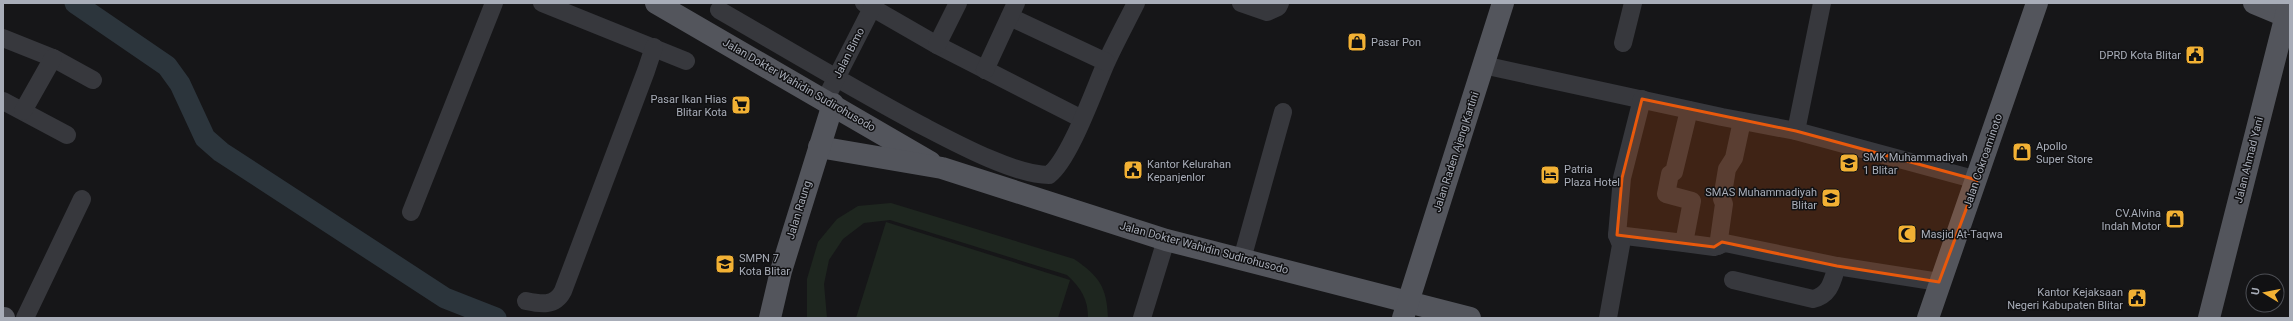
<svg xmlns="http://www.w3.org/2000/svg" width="2293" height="321" font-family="Roboto,sans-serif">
<rect width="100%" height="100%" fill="#161618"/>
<!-- green -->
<g fill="#1e261f">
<path d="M891,203l183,56c25,17 33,28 34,59h-20c0,-19 -7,-30 -21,-43l-177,-55 -26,3 -21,16 -14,21 -5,24 3,34h-20v-39l11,-37 19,-23 21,-13z"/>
<polygon points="886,222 1070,280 1058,318 856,318"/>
</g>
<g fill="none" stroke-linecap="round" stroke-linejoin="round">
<!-- river -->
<polyline stroke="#2c353c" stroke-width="21" points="75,3 167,66 180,84 205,138 221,152 445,298 496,318"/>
<!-- minor -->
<g stroke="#37383d" stroke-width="18">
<polyline points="542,3 686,61"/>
<polyline points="864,3 937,45 1082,119"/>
<polyline points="1241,3 1267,12 1278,7 1280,3"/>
<path d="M719,10c66,38 131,77 198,113 33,17 96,52 132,52 21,-16 45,-85 57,-112 9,-20 20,-40 30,-60"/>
<polyline points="1010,17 1106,62"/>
<polyline points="3,38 53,58 93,80"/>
<polyline points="1623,43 1633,3"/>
<polyline points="937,45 958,3"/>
<polyline points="1483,65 1722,117 1796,131 1977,180"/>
<polyline points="985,70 1016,3"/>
<polyline points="825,100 872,8"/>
<polyline points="3,101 67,135"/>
<polyline points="1689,110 1674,172 1670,174 1666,194 1692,201 1684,243 1714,247 1725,243 1837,266 1939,282"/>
<polyline points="23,111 53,58"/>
<polyline points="1796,131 1822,3"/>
<polyline points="411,212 494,3"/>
<polyline points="1617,235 1684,243"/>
<polyline points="1718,246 1724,204 1722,199 1727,169 1734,158 1742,121"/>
<polyline points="1242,259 1283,112"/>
<path d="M1733,280l80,19c17,-4 19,-17 24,-33"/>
<path d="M526,301c14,3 29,6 37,-10l83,-220 8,-24"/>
<polyline points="25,318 82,199"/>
<polyline points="1142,318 1166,240"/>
<polyline points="1608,318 1621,245 1617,235 1622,178 1642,99"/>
</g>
<!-- major -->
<g stroke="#53555c" stroke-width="22">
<polyline points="656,3 930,162"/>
<polyline points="2254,3 2290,18"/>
<polyline points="819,147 942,168 1166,240 1470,318"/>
<polyline points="3,318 4,318"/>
<polyline points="770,318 781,271 833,104"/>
<polyline points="1403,318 1503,3"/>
<polyline points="1928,318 2037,3"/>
<polyline points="2209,318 2289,3"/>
</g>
</g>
<!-- marked area -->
<path fill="#e8590c" fill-opacity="0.2" stroke="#e8590c" stroke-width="3" stroke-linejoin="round" d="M1642,99l154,32 181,49 -38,102 -102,-16 -115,-24 -8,5 -97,-12 5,-57z"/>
<!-- icons -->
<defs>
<symbol id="shop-square" viewBox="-11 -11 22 22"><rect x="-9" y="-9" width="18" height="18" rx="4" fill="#f2b134" stroke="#111113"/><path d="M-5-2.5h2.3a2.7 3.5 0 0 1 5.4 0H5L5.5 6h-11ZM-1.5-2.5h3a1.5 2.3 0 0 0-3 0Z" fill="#111"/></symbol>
<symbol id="civic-square" viewBox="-11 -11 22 22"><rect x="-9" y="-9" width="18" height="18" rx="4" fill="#f2b134" stroke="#111113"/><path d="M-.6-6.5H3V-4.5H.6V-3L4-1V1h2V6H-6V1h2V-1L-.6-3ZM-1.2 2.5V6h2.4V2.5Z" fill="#111"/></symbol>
<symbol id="supermarket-square" viewBox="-11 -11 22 22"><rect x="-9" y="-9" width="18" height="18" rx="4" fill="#f2b134" stroke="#111113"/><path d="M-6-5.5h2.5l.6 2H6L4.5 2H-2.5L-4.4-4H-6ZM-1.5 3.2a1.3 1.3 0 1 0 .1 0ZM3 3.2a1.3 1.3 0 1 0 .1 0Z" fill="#111"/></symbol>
<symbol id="school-square" viewBox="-11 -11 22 22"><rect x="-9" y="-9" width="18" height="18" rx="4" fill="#f2b134" stroke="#111113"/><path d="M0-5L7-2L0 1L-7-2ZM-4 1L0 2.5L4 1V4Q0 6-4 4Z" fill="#111"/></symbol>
<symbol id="hotel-square" viewBox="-11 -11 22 22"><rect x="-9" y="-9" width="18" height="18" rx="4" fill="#f2b134" stroke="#111113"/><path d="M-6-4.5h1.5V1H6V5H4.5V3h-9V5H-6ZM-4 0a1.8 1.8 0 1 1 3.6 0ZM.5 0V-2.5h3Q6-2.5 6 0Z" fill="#111"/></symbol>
<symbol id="mosque-square" viewBox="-11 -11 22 22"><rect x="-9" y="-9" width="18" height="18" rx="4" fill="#f2b134" stroke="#111113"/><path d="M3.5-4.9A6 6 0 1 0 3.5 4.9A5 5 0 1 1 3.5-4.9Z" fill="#111"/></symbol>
</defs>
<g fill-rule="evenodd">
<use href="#shop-square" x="1346" y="31" width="22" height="22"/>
<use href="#civic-square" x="2184" y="44" width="22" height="22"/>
<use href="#supermarket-square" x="730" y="94" width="22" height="22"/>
<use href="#shop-square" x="2011" y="141" width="22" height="22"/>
<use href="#school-square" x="1838" y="152" width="22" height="22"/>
<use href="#civic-square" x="1122" y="159" width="22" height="22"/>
<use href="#hotel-square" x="1539" y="164" width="22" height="22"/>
<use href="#school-square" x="1820" y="187" width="22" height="22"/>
<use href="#shop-square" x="2164" y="208" width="22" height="22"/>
<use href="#mosque-square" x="1896" y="223" width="22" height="22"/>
<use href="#school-square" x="714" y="253" width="22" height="22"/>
<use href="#civic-square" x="2126" y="287" width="22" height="22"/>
</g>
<g text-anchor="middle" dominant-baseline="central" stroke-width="3" stroke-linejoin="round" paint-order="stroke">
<!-- poi labels -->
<g font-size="11" fill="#a8adb8" stroke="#111113" text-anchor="start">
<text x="1371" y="42">Pasar Pon</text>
<text x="2181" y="55" text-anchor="end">DPRD Kota Blitar</text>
<text x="727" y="99" text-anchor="end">Pasar Ikan Hias<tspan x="727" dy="13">Blitar Kota</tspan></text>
<text x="2036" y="146">Apollo<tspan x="2036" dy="13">Super Store</tspan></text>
<text x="1863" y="157">SMK Muhammadiyah<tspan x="1863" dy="13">1 Blitar</tspan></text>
<text x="1147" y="164">Kantor Kelurahan<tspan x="1147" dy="13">Kepanjenlor</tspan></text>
<text x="1564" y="169">Patria<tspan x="1564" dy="13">Plaza Hotel</tspan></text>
<text x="1817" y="192" text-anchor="end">SMAS Muhammadiyah<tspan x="1817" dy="13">Blitar</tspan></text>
<text x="2161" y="213" text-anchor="end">CV.Alvina<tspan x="2161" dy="13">Indah Motor</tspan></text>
<text x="1921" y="234">Masjid At-Taqwa</text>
<text x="739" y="258">SMPN 7<tspan x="739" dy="13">Kota Blitar</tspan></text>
<text x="2123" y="292" text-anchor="end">Kantor Kejaksaan<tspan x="2123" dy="13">Negeri Kabupaten Blitar</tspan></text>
</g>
<!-- street labels -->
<g font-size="11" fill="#a8adb8" stroke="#111113">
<text transform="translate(849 53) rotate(-63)">Jalan Bimo</text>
<text transform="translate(799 85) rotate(30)">Jalan Dokter Wahidin Sudirohusodo</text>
<text transform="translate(1456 152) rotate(-72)">Jalan Raden Ajeng Kartini</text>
<text transform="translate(2249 160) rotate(-76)">Jalan Ahmad Yani</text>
<text transform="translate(1983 161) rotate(-71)">Jalan Cokroaminoto</text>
<text transform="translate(799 210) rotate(-73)">Jalan Raung</text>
<text transform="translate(1204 248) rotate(15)">Jalan Dokter Wahidin Sudirohusodo</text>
</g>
</g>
<!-- border -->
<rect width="2293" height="321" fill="none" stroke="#a8adb8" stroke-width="8"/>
<!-- north arrow -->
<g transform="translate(2265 293) rotate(280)"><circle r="19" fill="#111113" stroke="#4d4f55"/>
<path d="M0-3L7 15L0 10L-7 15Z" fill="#f2b134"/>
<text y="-6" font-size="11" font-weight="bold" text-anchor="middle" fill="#a8adb8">U</text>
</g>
</svg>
